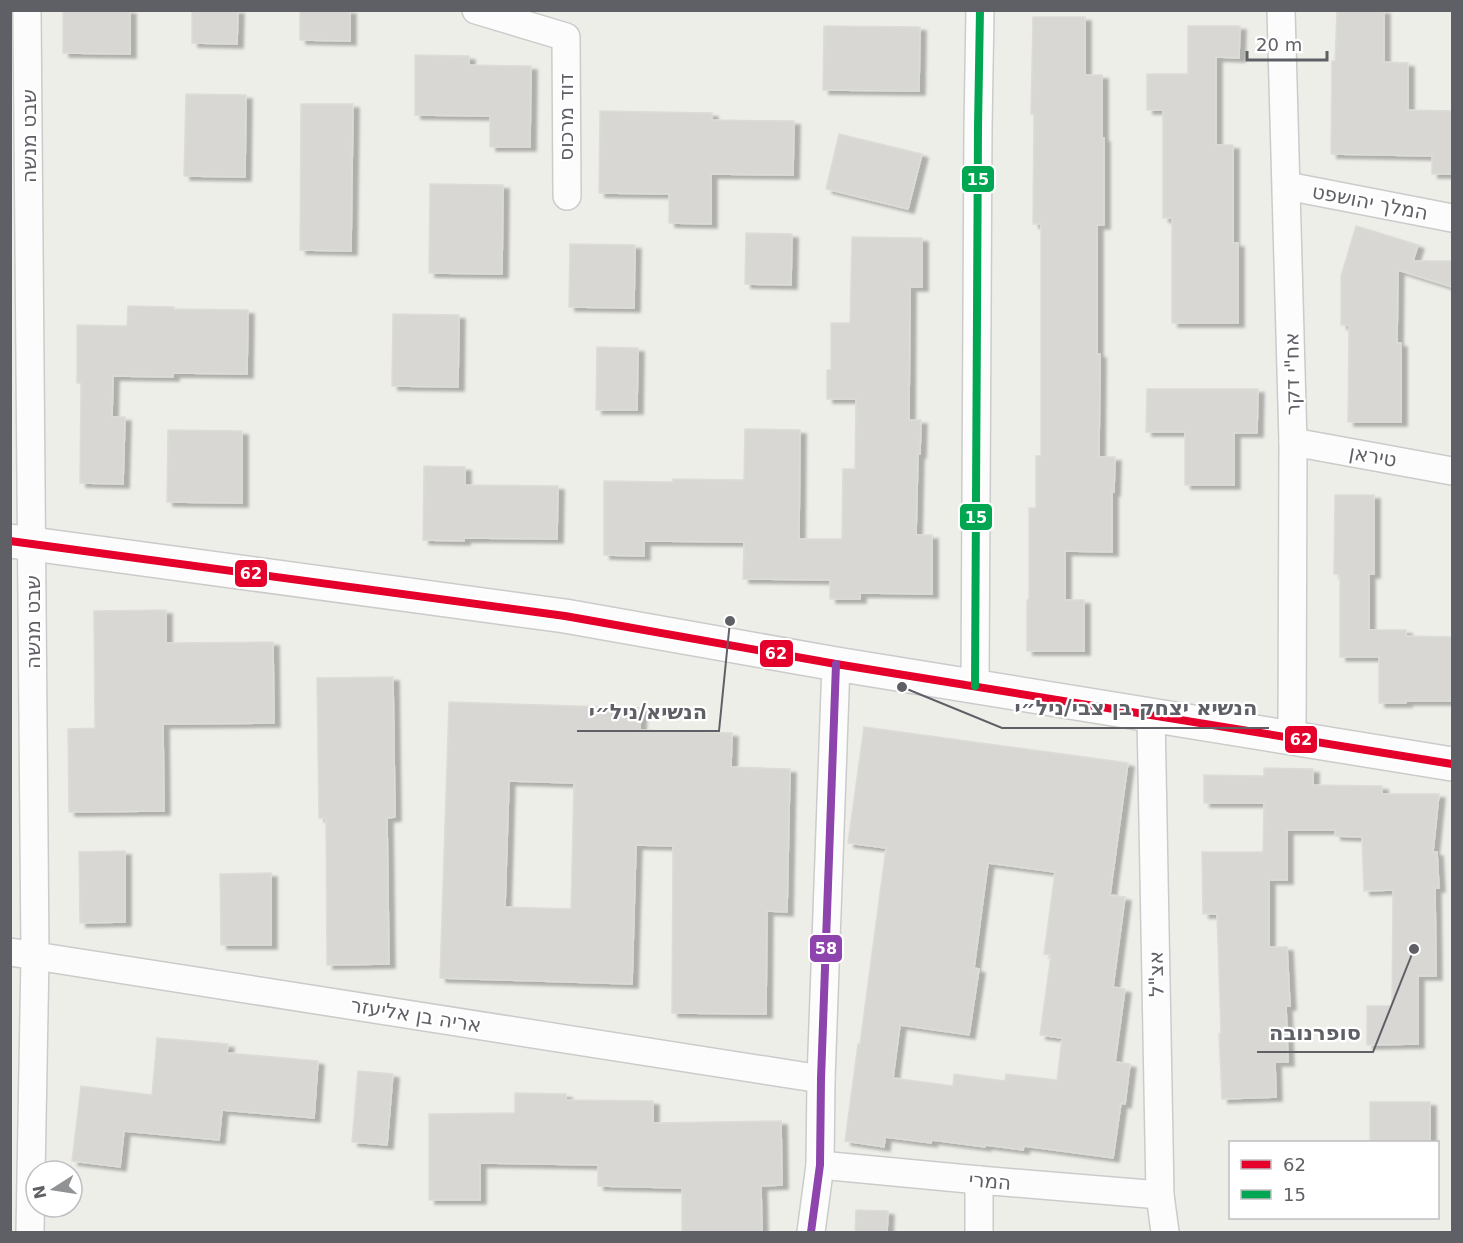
<svg xmlns="http://www.w3.org/2000/svg" width="1463" height="1243" font-family="'DejaVu Sans','Noto Sans Hebrew',sans-serif">
<defs>
<filter id="shadow"><feDropShadow dx="6" dy="4" stdDeviation="1.5" flood-color="#0004"/></filter>
</defs>
<rect width="100%" height="100%" fill="#eeeee9"/>
<!-- building -->
<g fill="#d8d7d4" stroke="#dddcd8" stroke-width="1.5" fill-rule="evenodd" filter="url(#shadow)">
<polygon points="63,10 130,10 130,54 63,53"/>
<polygon points="192,10 238,10 237,44 192,43"/>
<polygon points="300,10 350,10 350,41 300,40"/>
<polygon points="1337,10 1384,10 1384,62 1408,63 1408,110 1452,111 1452,174 1432,174 1432,156 1331,154 1332,61 1335,61"/>
<polygon points="1033,17 1085,17 1085,75 1102,75 1102,138 1104,138 1104,225 1097,225 1097,354 1100,354 1099,457 1115,457 1114,492 1112,492 1112,552 1065,551 1065,600 1084,600 1084,651 1027,651 1027,600 1029,600 1029,508 1036,508 1036,456 1041,456 1041,224 1033,224 1034,114 1031,114"/>
<polygon points="824,26 920,27 919,91 823,90"/>
<polygon points="1188,26 1240,26 1239,58 1216,57 1216,145 1233,145 1233,243 1238,243 1238,323 1172,323 1172,218 1163,218 1163,110 1147,110 1147,74 1188,74"/>
<polygon points="415,55 469,56 469,65 531,66 530,147 490,147 490,116 415,115"/>
<polygon points="186,94 246,95 245,177 184,176"/>
<polygon points="301,104 353,104 351,251 300,250"/>
<polygon points="600,111 712,113 712,120 794,121 793,175 711,174 711,224 669,223 669,194 599,193"/>
<polygon points="839,134 922,154 908,209 826,189"/>
<polygon points="430,184 503,185 502,274 429,273"/>
<polygon points="1356,226 1418,245 1413,261 1452,261 1452,287 1398,270 1397,343 1401,343 1401,422 1348,422 1349,325 1341,325 1341,276"/>
<polygon points="746,233 792,234 791,285 745,284"/>
<polygon points="852,237 922,238 922,287 910,287 909,420 921,420 920,454 918,454 916,535 932,535 932,594 860,593 860,599 830,599 830,580 743,579 744,542 644,541 644,556 604,555 604,481 673,482 673,479 744,480 745,429 800,430 799,539 842,539 843,469 855,469 856,399 827,399 827,370 831,370 831,323 850,323"/>
<polygon points="570,244 635,245 634,308 569,307"/>
<polygon points="128,306 174,307 174,309 248,310 247,374 173,373 173,377 113,376 112,417 125,417 123,484 80,483 81,383 77,383 77,325 127,326"/>
<polygon points="393,314 459,315 458,387 392,386"/>
<polygon points="597,347 638,348 637,410 596,410"/>
<polygon points="1147,389 1258,389 1257,433 1234,433 1234,485 1185,485 1185,432 1146,432"/>
<polygon points="168,430 242,431 242,503 167,502"/>
<polygon points="424,466 465,467 465,485 558,486 557,539 464,538 464,541 423,540"/>
<polygon points="1335,495 1374,495 1374,574 1369,574 1369,630 1406,630 1406,636 1452,637 1452,701 1406,701 1406,703 1379,703 1379,657 1340,657 1340,574 1334,574"/>
<polygon points="166,610 166,643 273,642 274,723 163,724 164,811 69,812 68,729 95,728 94,611"/>
<polygon points="393,677 395,817 387,818 389,964 327,965 326,818 319,818 317,678"/>
<path d="M449,702l192,6 -1,22 92,3 -1,34 59,2 -3,143 -20,-1 -1,103 -94,-1 1,-167 -37,-1 -4,139 -192,-6zM509,781l65,2 -3,126 -66,-2z"/>
<path d="M864,727l264,36 -18,132 15,2 -12,90 12,2 -10,73 15,2 -5,40 -4,-1 -8,55 -89,-12 -1,4 -38,-5v2l-53,-7 -1,3 -46,-6 -1,10 -39,-6 13,-97h2l26,-196 -38,-5zM988,863l67,9 -11,82 7,1 -11,80 22,3 -5,42 -51,-6 -1,7 -51,-7 -1,12 -60,-8 7,-53 69,10 10,-66 -5,-1z"/>
<polygon points="1264,768 1313,769 1313,785 1382,786 1382,794 1439,794 1433,852 1437,852 1439,888 1435,888 1436,976 1418,976 1418,1044 1367,1045 1367,1006 1392,1006 1393,890 1364,891 1362,837 1335,836 1335,830 1287,830 1287,880 1269,880 1269,947 1287,947 1290,1006 1286,1006 1288,1062 1275,1062 1276,1097 1222,1099 1219,1034 1221,1034 1217,914 1203,914 1202,852 1263,852 1264,803 1204,803 1204,775 1264,776"/>
<polygon points="125,851 125,922 80,923 79,852"/>
<polygon points="271,873 271,945 221,945 220,874"/>
<polygon points="157,1038 228,1044 227,1053 318,1061 314,1118 222,1110 219,1140 124,1131 120,1167 72,1161 81,1086 152,1095"/>
<polygon points="358,1071 393,1074 387,1145 352,1142"/>
<polygon points="515,1093 566,1094 566,1100 653,1101 653,1123 781,1121 782,1185 761,1186 762,1233 682,1233 682,1188 598,1186 598,1165 480,1163 480,1200 429,1200 429,1114 515,1113"/>
<rect x="1370" y="1102" width="60" height="41"/>
<polygon points="856,1210 888,1211 887,1233 855,1233"/>
</g>
<g fill="none" stroke-linecap="round" stroke-linejoin="round">
<defs>
<g id="street">
<polyline points="27,10 35,956 30,1232"/>
<polyline points="476,10 566,37 567,196"/>
<polyline points="1281,10 1293,442 1292,737"/>
<polyline points="1287,186 1452,218"/>
<polyline points="1293,442 1452,471"/>
<polyline points="975,686 978,127 980,10"/>
<polyline points="1151,715 1160,1195 1165,1232"/>
<polyline points="10,952 821,1079"/>
<polyline points="820,1165 979,1180 1160,1195"/>
<polyline points="811,1232 820,1165 821,1079 836,664"/>
<polyline points="979,1232 979,1180"/>
</g>
<polyline id="secondary" points="10,541 565,616 836,664 1452,764"/>
</defs>
<!-- street casing -->
<use href="#street" stroke="#cbcbcb" stroke-width="30"/>
<!-- secondary casing -->
<use href="#secondary" stroke="#cbcbcb" stroke-width="36"/>
<!-- street -->
<use href="#street" stroke="#fcfcfc" stroke-width="27"/>
<!-- secondary -->
<use href="#secondary" stroke="#fcfcfc" stroke-width="33"/>
<defs>
<polyline id="bus-1" points="10,541 565,616 836,664 1452,764"/>
<polyline id="bus-2" points="975,686 978,127 980,10"/>
<polyline id="bus-3" points="811,1232 820,1165 821,1079 836,664"/>
</defs>
<!-- bus-1 casing -->
<use href="#bus-1" stroke="#fff" stroke-width="12"/>
<!-- bus-2 casing -->
<use href="#bus-2" stroke="#fff" stroke-width="12"/>
<!-- bus-3 casing -->
<use href="#bus-3" stroke="#fff" stroke-width="12"/>
<!-- bus-1 -->
<use href="#bus-1" stroke="#e4002b" stroke-width="8"/>
<!-- bus-2 -->
<use href="#bus-2" stroke="#00a651" stroke-width="8"/>
<!-- bus-3 -->
<use href="#bus-3" stroke="#8e44ad" stroke-width="8"/>
</g>
<g text-anchor="middle" dominant-baseline="central" stroke-width="4.5" stroke-linejoin="round" paint-order="stroke">
<!-- street labels -->
<g font-size="20" fill="#5e6066" stroke="#fff">
<text transform="translate(566 117) rotate(-90)">דוד מרכוס</text>
<text transform="translate(29 136) rotate(-90)">שבט מנשה</text>
<text transform="translate(1370 202) rotate(11)">המלך יהושפט</text>
<text transform="translate(1292 374) rotate(-91)">אח"י דקר</text>
<text transform="translate(1373 456) rotate(10)">טיראן</text>
<text transform="translate(33 622) rotate(-90)">שבט מנשה</text>
<text transform="translate(1156 974) rotate(-91)">אצ"ל</text>
<text transform="translate(416 1015) rotate(9)">אריה בן אליעזר</text>
<text transform="translate(990 1181) rotate(5)">המרי</text>
</g>
</g>
<!-- callouts -->
<path fill="none" stroke="#5e6066" stroke-width="2" d="M902 687L1002 728H1269M730 621L719 731H577M1414 949L1373 1052H1257"/>
<g fill="#5e6066" stroke="#fff" stroke-width="2">
<circle cx="902" cy="687" r="6"/>
<circle cx="730" cy="621" r="6"/>
<circle cx="1414" cy="949" r="6"/>
</g>
<g font-size="21" text-anchor="middle" font-weight="bold" fill="#5e6066" stroke="#fff" stroke-width="4.5" stroke-linejoin="round" paint-order="stroke">
<text x="1136" y="715">הנשיא יצחק בן צבי/ניל״י</text>
<text x="648" y="719">הנשיא/ניל״י</text>
<text x="1315" y="1040">סופרנובה</text>
</g>
<g stroke="#fff" stroke-width="2">
<rect x="961" y="165" width="34" height="28" rx="6" fill="#00a651"/>
<rect x="959" y="503" width="34" height="28" rx="6" fill="#00a651"/>
<rect x="234" y="559" width="34" height="29" rx="6" fill="#e4002b"/>
<rect x="759" y="639" width="35" height="29" rx="6" fill="#e4002b"/>
<rect x="1284" y="725" width="34" height="29" rx="6" fill="#e4002b"/>
<rect x="809" y="934" width="34" height="29" rx="6" fill="#8e44ad"/>
</g>
<g font-size="16" text-anchor="middle" font-weight="bold" fill="#fff">
<text x="978" y="185">15</text>
<text x="976" y="523">15</text>
<text x="251" y="579">62</text>
<text x="776" y="659">62</text>
<text x="1301" y="745">62</text>
<text x="826" y="954">58</text>
</g>
<!-- border -->
<rect width="1463" height="1243" fill="none" stroke="#5e6066" stroke-width="24"/>
<!-- legend -->
<rect x="1229" y="1141" width="210" height="78" fill="#ffffff" stroke="#bfbfc2" stroke-width="1.5"/>
<rect x="1241" y="1160" width="30" height="9" fill="#e4002b" stroke="#bfbfc2" stroke-width="1.5"/>
<text x="1283" y="1171" font-size="18" fill="#5e6066">62</text>
<rect x="1241" y="1190" width="30" height="9" fill="#00a651" stroke="#bfbfc2" stroke-width="1.5"/>
<text x="1283" y="1201" font-size="18" fill="#5e6066">15</text>
<!-- north arrow -->
<g transform="translate(54 1189) rotate(258)"><circle r="28" fill="#ffffff" stroke="#bfbfc2" stroke-width="1.5"/>
<path d="M0-4.5L10 22L0 15L-10 22Z" fill="#909294"/>
<text y="-9" font-size="16" font-weight="bold" text-anchor="middle" fill="#5e6066">N</text>
</g>
<!-- scale -->
<path d="M1247 51v9h80v-9" fill="none" stroke="#5e6066" stroke-width="3"/>
<text x="1256" y="51" font-size="18" fill="#5e6066" stroke="#ffffff" stroke-width="4.5" paint-order="stroke">20 m</text>
</svg>
